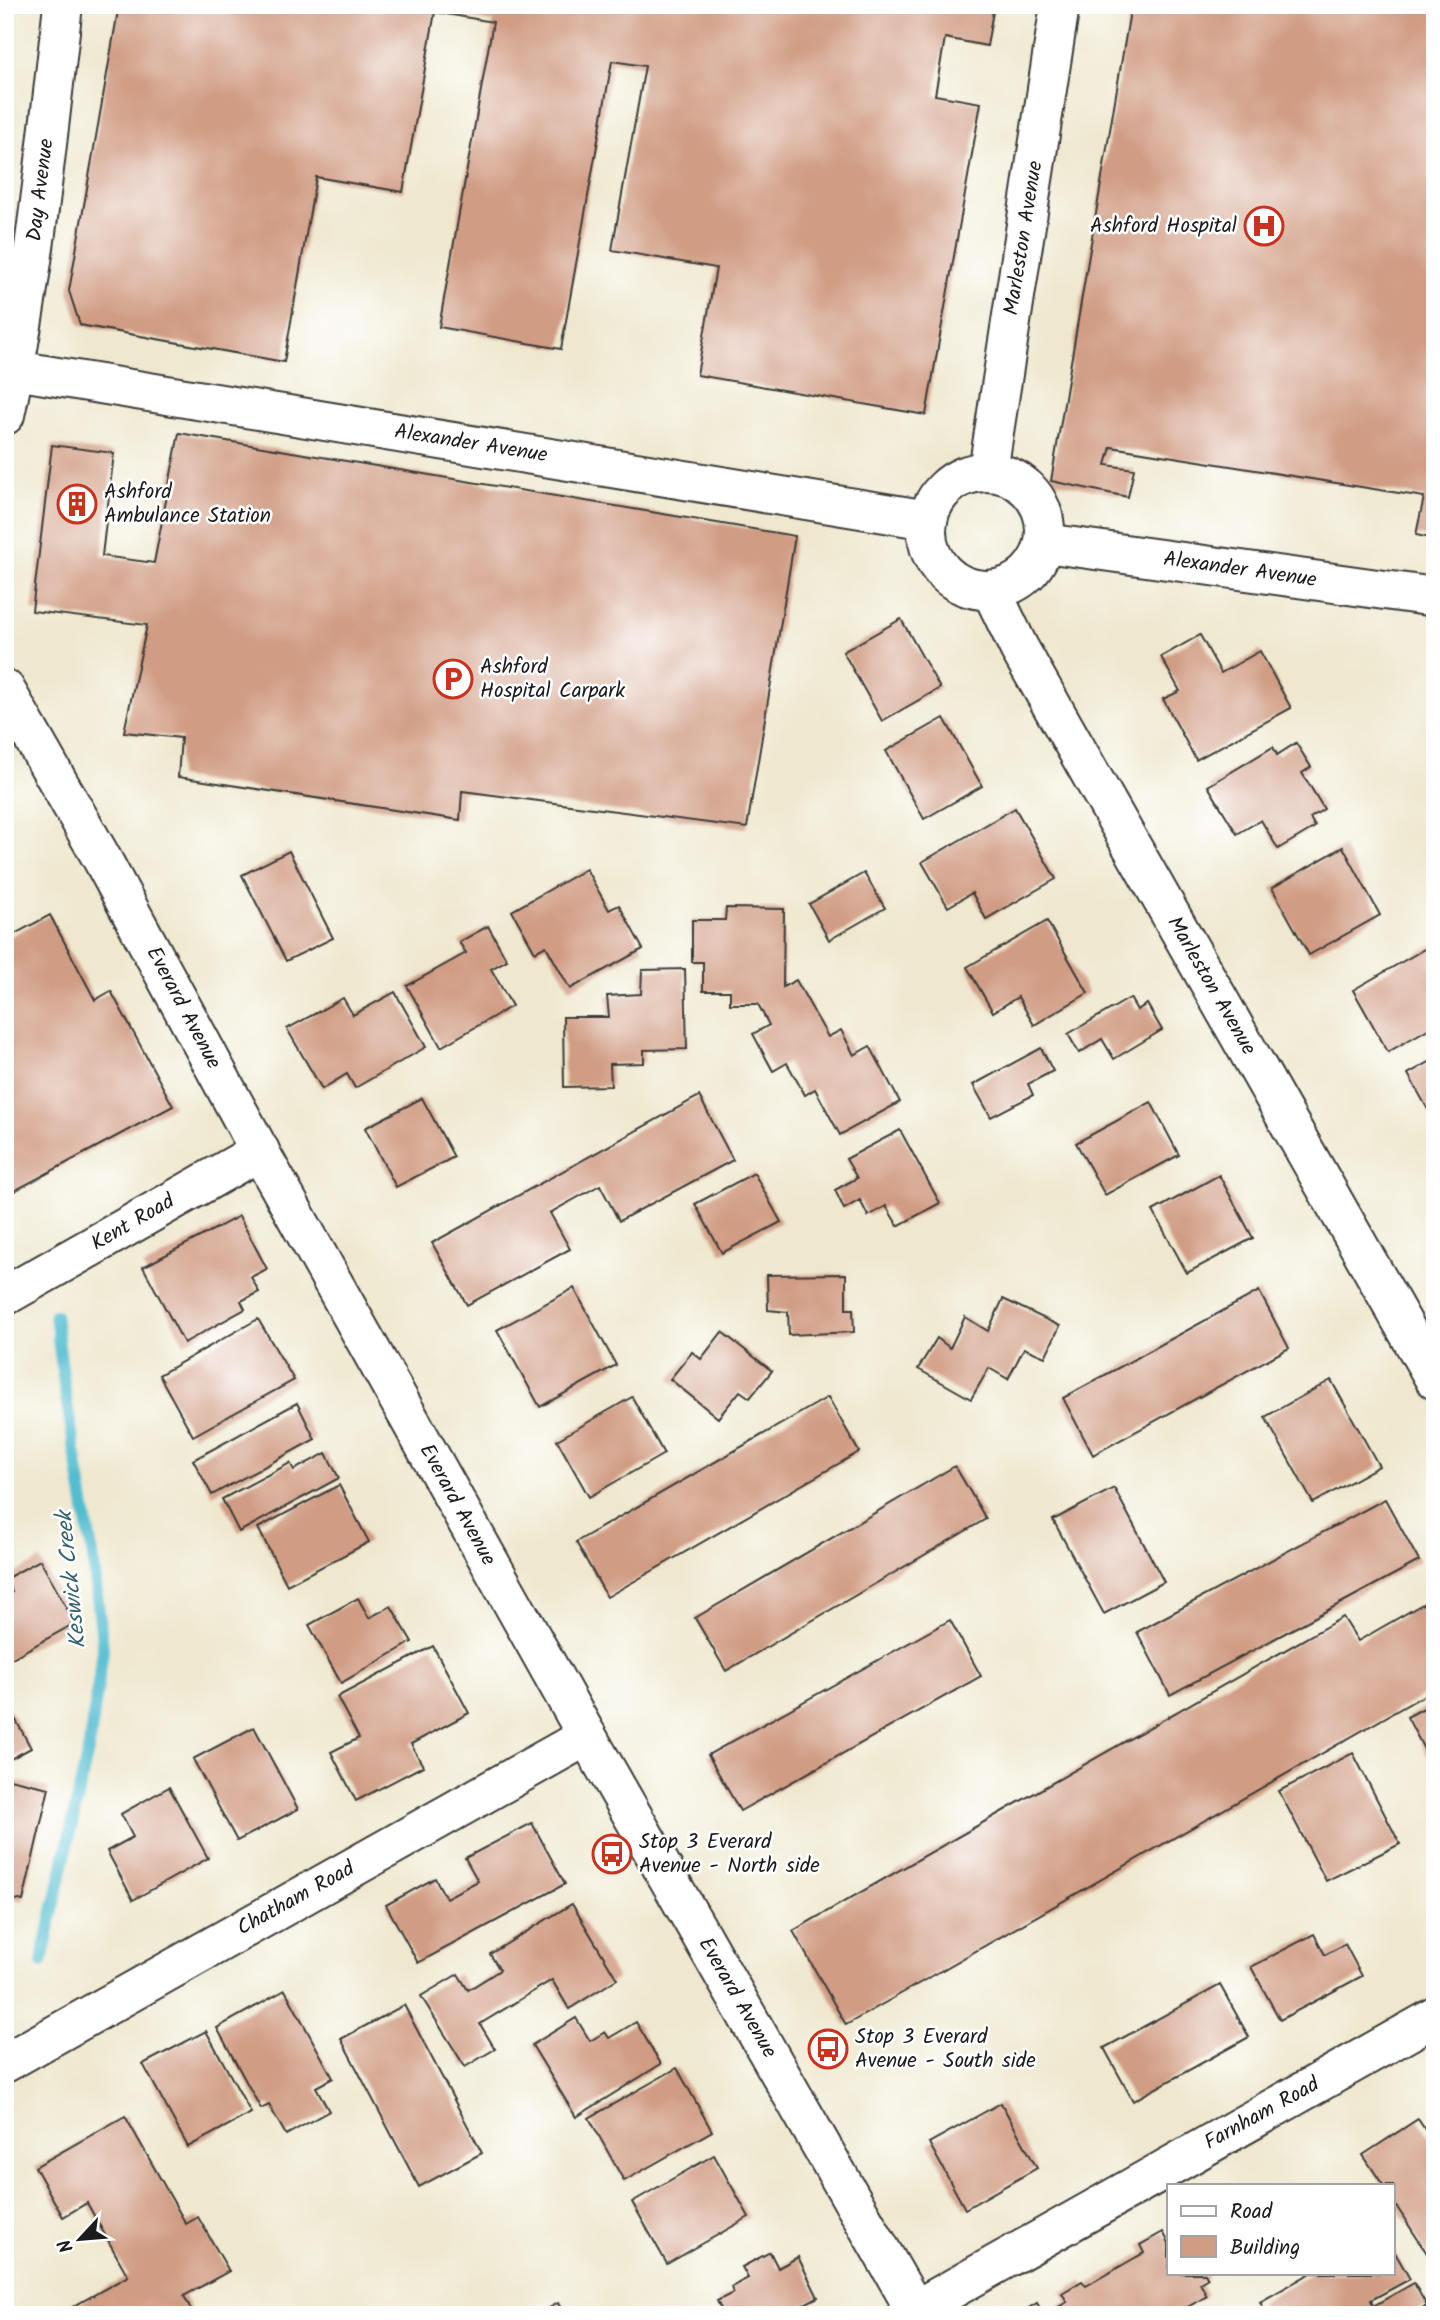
<svg xmlns="http://www.w3.org/2000/svg" width="1440" height="2320" font-family="Kalam,sans-serif">
<rect width="100%" height="100%" fill="#fff"/>
<filter id="ink" filterUnits="userSpaceOnUse"><feTurbulence type="fractalNoise" baseFrequency=".0143" numOctaves="2"/><feDisplacementMap in="SourceGraphic" scale="14" xChannelSelector="R" yChannelSelector="G"/><feConvolveMatrix kernelMatrix="1 2 1 2 8 2 1 2 1" color-interpolation-filters="sRGB"/></filter>
<filter id="wash" filterUnits="userSpaceOnUse"><feTurbulence type="fractalNoise" baseFrequency=".00686" numOctaves="4" result="noise"/><feDisplacementMap in="SourceGraphic" scale="28" xChannelSelector="R" yChannelSelector="G"/><feGaussianBlur stdDeviation="1.57" result="paint"/><feColorMatrix in="noise" values="0 0 0 0 0 0 0 0 0 0 0 0 0 0 0 0 0 1.4 0 .05"/><feComposite in="paint" operator="in"/></filter>
<g filter="url(#wash)">
<rect width="100%" height="100%" fill="#efe8cf"/>
<g fill="none" stroke-linecap="round" stroke-linejoin="round">
<!-- stream -->
<polyline stroke="#53bdd0" stroke-width="12" points="42,1962 89,1746 103,1650 93,1557 65,1392 55,1315"/>
</g>
<g id="blocks">
<!-- building -->
<g fill="#d09c83">
<polygon points="119,5 994,5 987,46 945,38 935,95 981,103 926,415 697,375 716,268 612,250 645,66 612,61 561,349 439,327 493,22 435,12 403,192 316,177 284,362 80,325 69,291"/>
<polygon points="1131,5 1435,5 1435,539 1416,535 1424,497 1111,447 1106,465 1134,469 1128,497 1051,481"/>
<polygon points="179,433 795,536 747,828 462,791 460,820 178,777 181,738 124,732 147,625 32,611 52,445 114,453 102,556 154,563"/>
<polygon points="901,619 940,688 882,721 843,652"/>
<polygon points="1200,635 1221,673 1260,651 1291,708 1196,760 1163,699 1180,691 1161,657"/>
<polygon points="944,718 982,786 924,819 886,751"/>
<polygon points="1296,743 1311,767 1302,773 1324,809 1310,818 1315,827 1278,849 1261,820 1237,834 1208,786 1273,747 1277,755"/>
<polygon points="1015,808 1056,879 986,919 972,893 948,907 922,862"/>
<polygon points="1343,847 1380,915 1309,955 1272,888"/>
<polygon points="289,851 333,938 286,961 242,875"/>
<polygon points="586,869 609,910 619,905 643,949 570,989 546,946 535,952 512,911"/>
<polygon points="864,873 885,908 829,940 809,904"/>
<polygon points="726,908 784,909 783,987 796,980 828,1037 841,1030 854,1055 870,1046 900,1102 840,1135 815,1089 805,1095 787,1063 773,1071 753,1034 769,1025 758,1004 730,1004 730,991 703,991 703,962 692,962 692,920 725,920"/>
<polygon points="50,915 95,1000 111,991 173,1106 5,1196 5,939"/>
<polygon points="1047,921 1088,993 1034,1025 1018,997 993,1012 967,967"/>
<polygon points="488,926 507,960 491,969 512,1006 441,1047 407,986 466,953 459,942"/>
<polygon points="1435,943 1435,1025 1388,1052 1353,990"/>
<polygon points="685,969 687,1049 644,1050 644,1063 610,1064 611,1086 564,1087 563,1017 609,1017 607,996 641,994 642,970"/>
<polygon points="395,992 426,1047 355,1088 347,1074 322,1089 287,1029 343,998 353,1015"/>
<polygon points="1130,998 1137,1010 1147,1004 1162,1030 1114,1059 1102,1039 1079,1053 1068,1034"/>
<polygon points="1041,1048 1053,1071 1028,1084 1033,1095 991,1117 973,1085"/>
<polygon points="1435,1059 1435,1122 1408,1074"/>
<polygon points="699,1096 733,1160 619,1221 600,1185 550,1213 570,1249 467,1305 432,1243"/>
<polygon points="422,1098 454,1157 396,1187 365,1128"/>
<polygon points="1151,1102 1179,1155 1105,1195 1076,1143"/>
<polygon points="900,1130 940,1203 898,1226 886,1206 868,1216 860,1200 844,1209 835,1190 857,1178 846,1159"/>
<polygon points="754,1173 781,1222 722,1253 695,1204"/>
<polygon points="1219,1175 1253,1238 1187,1273 1153,1211"/>
<polygon points="239,1216 267,1269 251,1277 259,1292 241,1301 245,1309 184,1343 143,1267"/>
<polygon points="846,1274 846,1309 853,1309 854,1332 789,1335 788,1312 768,1310 767,1275"/>
<polygon points="574,1288 616,1365 540,1407 497,1330"/>
<polygon points="1259,1291 1289,1348 1093,1455 1063,1398"/>
<polygon points="1003,1299 1060,1326 1045,1357 1024,1348 1008,1379 989,1368 971,1399 918,1369 937,1338 950,1348 965,1317 988,1331"/>
<polygon points="258,1319 294,1380 193,1436 159,1375"/>
<polygon points="722,1332 772,1371 750,1398 740,1391 718,1418 670,1379 692,1352 701,1359"/>
<polygon points="1331,1380 1379,1466 1313,1503 1265,1417"/>
<polygon points="632,1397 664,1454 589,1497 557,1440"/>
<polygon points="828,1397 859,1452 607,1597 576,1542"/>
<polygon points="297,1403 315,1439 212,1495 193,1460"/>
<polygon points="326,1453 339,1478 239,1532 222,1499 290,1463 294,1470"/>
<polygon points="955,1466 986,1519 726,1671 695,1618"/>
<polygon points="339,1485 369,1542 287,1585 258,1528"/>
<polygon points="1114,1488 1164,1582 1104,1614 1053,1520"/>
<polygon points="1385,1499 1419,1561 1170,1695 1137,1632"/>
<polygon points="40,1560 75,1623 5,1662 5,1596 12,1592 5,1579"/>
<polygon points="1435,1597 1435,1689 846,2025 793,1931 1343,1617 1358,1641"/>
<polygon points="358,1598 369,1618 391,1606 412,1642 341,1683 309,1625"/>
<polygon points="950,1620 981,1676 740,1811 708,1755"/>
<polygon points="433,1646 469,1713 411,1744 423,1766 356,1801 331,1752 359,1738 337,1697"/>
<polygon points="5,1700 31,1748 5,1762"/>
<polygon points="1435,1702 1435,1770 1407,1717"/>
<polygon points="254,1727 298,1809 237,1841 193,1759"/>
<polygon points="1353,1753 1400,1844 1326,1881 1279,1791"/>
<polygon points="5,1778 49,1788 23,1901 5,1897"/>
<polygon points="169,1787 208,1858 133,1900 107,1851 133,1837 121,1814"/>
<polygon points="532,1823 565,1884 418,1963 386,1905 435,1878 446,1898 478,1881 465,1858"/>
<polygon points="572,1904 617,1979 569,2009 552,1980 480,2024 495,2049 465,2067 421,1996 458,1974 468,1990 500,1970 490,1954"/>
<polygon points="1314,1934 1325,1955 1345,1944 1362,1976 1280,2020 1251,1967"/>
<polygon points="1220,1985 1249,2037 1133,2101 1104,2048"/>
<polygon points="285,1990 333,2078 316,2087 329,2111 286,2135 269,2105 261,2109 217,2028"/>
<polygon points="404,2005 482,2153 419,2187 341,2039"/>
<polygon points="576,2018 590,2041 605,2032 609,2038 636,2022 661,2064 576,2117 532,2045"/>
<polygon points="206,2031 251,2113 188,2147 143,2064"/>
<polygon points="677,2068 712,2131 624,2181 589,2118"/>
<polygon points="1001,2103 1037,2168 965,2209 929,2143"/>
<polygon points="125,2116 186,2224 198,2217 229,2271 184,2296 194,2315 58,2315 128,2276 87,2203 63,2217 35,2167"/>
<polygon points="1418,2119 1435,2145 1435,2251 1428,2255 1393,2201 1393,2185 1383,2185 1363,2155"/>
<polygon points="714,2155 749,2217 667,2264 632,2202"/>
<polygon points="1163,2232 1169,2243 1169,2273 1205,2273 1208,2278 1200,2283 1207,2296 1173,2315 1017,2315 1037,2303 1044,2315 1067,2302 1062,2293 1082,2281 1086,2286 1133,2259 1144,2253 1140,2245"/>
<polygon points="1393,2249 1410,2279 1371,2300 1373,2306 1414,2283 1427,2306 1414,2313 1415,2315 1300,2315 1298,2312 1293,2315 1267,2315 1260,2302 1311,2273 1393,2273"/>
<polygon points="770,2252 778,2268 798,2257 818,2297 784,2315 724,2315 717,2301 733,2293 731,2287 748,2278 742,2267"/>
<polygon points="558,2303 565,2315 537,2315"/>
</g>
</g>
</g>
<g filter="url(#ink)">
<use href="#blocks" fill-opacity="0" stroke="#3c3b37" stroke-width="2"/>
<g fill="none" stroke-linecap="round" stroke-linejoin="round">
<defs>
<g id="minor">
<polyline points="15,370 928,520"/>
<path d="M5,415c29,-135 42,-273 58,-410"/>
<polyline points="988,471 1060,5"/>
<circle cx="986" cy="531" r="59"/>
<polyline points="1045,543 1435,597"/>
<polyline points="991,590 1019,648 1435,1380"/>
<polyline points="5,689 101,857 265,1161 587,1736 918,2315"/>
<polyline points="5,1296 260,1151"/>
<polyline points="5,2063 587,1736"/>
<polyline points="906,2315 1435,2017"/>
</g>
</defs>
<!-- minor casing -->
<use href="#minor" stroke="#3c3b37" stroke-width="42"/>
<!-- minor -->
<use href="#minor" stroke="#fff" stroke-width="38"/>
</g>
</g>
<!-- icons -->
<defs>
<symbol id="hospital-ring" viewBox="-11 -11 22 22"><circle r="9.5" fill="#fff" stroke="#c8321e" stroke-width="1.5"/><path d="M-5-5h3v3.5h4V-5h3V5h-3V1.5h-4V5h-3Z" fill="#c8321e"/></symbol>
<symbol id="building-ring" viewBox="-11 -11 22 22"><circle r="9.5" fill="#fff" stroke="#c8321e" stroke-width="1.5"/><path d="M-4-6H4V6H1V3H-1V6H-4ZM-2.5-4.3h1.7v1.8h-1.7ZM.8-4.3h1.7v1.8H.8ZM-2.5-1h1.7V.8h-1.7ZM.8-1h1.7V.8H.8Z" fill="#c8321e"/></symbol>
<symbol id="parking-ring" viewBox="-11 -11 22 22"><circle r="9.5" fill="#fff" stroke="#c8321e" stroke-width="1.5"/><path d="M-3.5-5.5H1a3.5 3.5 0 0 1 0 7H-1V5.5H-3.5ZM-1-3.4V-.6H.8a1.4 1.4 0 0 0 0-2.8Z" fill="#c8321e"/></symbol>
<symbol id="bus-ring" viewBox="-11 -11 22 22"><circle r="9.5" fill="#fff" stroke="#c8321e" stroke-width="1.5"/><path d="M-5-6H5V4H4V6H2V4H-2V6H-4V4H-5ZM-3.5-4V0h7V-4ZM-3.5 1.2v1.5H-2V1.2ZM2 1.2v1.5H3.5V1.2Z" fill="#c8321e"/></symbol>
</defs>
<g fill-rule="evenodd">
<use href="#hospital-ring" x="1242" y="204" width="44" height="44"/>
<use href="#building-ring" x="55" y="482" width="44" height="44"/>
<use href="#parking-ring" x="431" y="657" width="44" height="44"/>
<use href="#bus-ring" x="590" y="1832" width="44" height="44"/>
<use href="#bus-ring" x="806" y="2027" width="44" height="44"/>
</g>
<g text-anchor="middle" dominant-baseline="central" stroke-width="5" stroke-linejoin="round" paint-order="stroke">
<!-- street labels -->
<g font-size="21" fill="#1c1c1c" stroke="#fff">
<text transform="translate(41 190) rotate(-83)">Day Avenue</text>
<text transform="translate(1024 238) rotate(-81)">Marleston Avenue</text>
<text transform="translate(471 444) rotate(9)">Alexander Avenue</text>
<text transform="translate(1240 570) rotate(8)">Alexander Avenue</text>
<text transform="translate(1211 986) rotate(60)">Marleston Avenue</text>
<text transform="translate(183 1008) rotate(62)">Everard Avenue</text>
<text transform="translate(133 1223) rotate(-30)">Kent Road</text>
<text transform="translate(457 1505) rotate(61)">Everard Avenue</text>
<text transform="translate(296 1899) rotate(-29)">Chatham Road</text>
<text transform="translate(737 1998) rotate(60)">Everard Avenue</text>
<text transform="translate(1262 2114) rotate(-29)">Farnham Road</text>
</g>
<!-- poi labels -->
<g font-size="21" fill="#1c1c1c" stroke="#fff" text-anchor="start">
<text x="1237" y="226" text-anchor="end">Ashford Hospital</text>
<text x="104" y="492">Ashford<tspan x="104" dy="24">Ambulance Station</tspan></text>
<text x="480" y="667">Ashford<tspan x="480" dy="24">Hospital Carpark</tspan></text>
<text x="639" y="1842">Stop 3 Everard<tspan x="639" dy="24">Avenue - North side</tspan></text>
<text x="855" y="2037">Stop 3 Everard<tspan x="855" dy="24">Avenue - South side</tspan></text>
</g>
<!-- water labels -->
<g font-size="23" font-style="italic" fill="#35646d" stroke="#fff">
<text transform="translate(72 1580) rotate(-96)">Keswick Creek</text>
</g>
</g>
<!-- margin -->
<rect width="1440" height="2320" fill="none" stroke="#fff" stroke-width="28"/>
<!-- legend -->
<rect x="1167" y="2184" width="228" height="91" fill="#ffffff" stroke="#a4a4a4" stroke-width="2"/>
<rect x="1181" y="2206" width="35" height="10" fill="#ffffff" stroke="#a4a4a4" stroke-width="2"/>
<text x="1230" y="2218" font-size="21" fill="#1c1c1c">Road</text>
<rect x="1181" y="2236" width="35" height="21" fill="#d09c83" stroke="#a4a4a4" stroke-width="2"/>
<text x="1230" y="2254" font-size="21" fill="#1c1c1c">Building</text>
<!-- north arrow -->
<g transform="translate(80 2239) rotate(244)" stroke="#ffffff" stroke-width="5" paint-order="stroke">
<path d="M0-5L12 26L0 18L-12 26Z" fill="#1c1c1c"/>
<text y="-10" font-size="19" font-weight="bold" text-anchor="middle" fill="#1c1c1c">N</text>
</g>
</svg>
